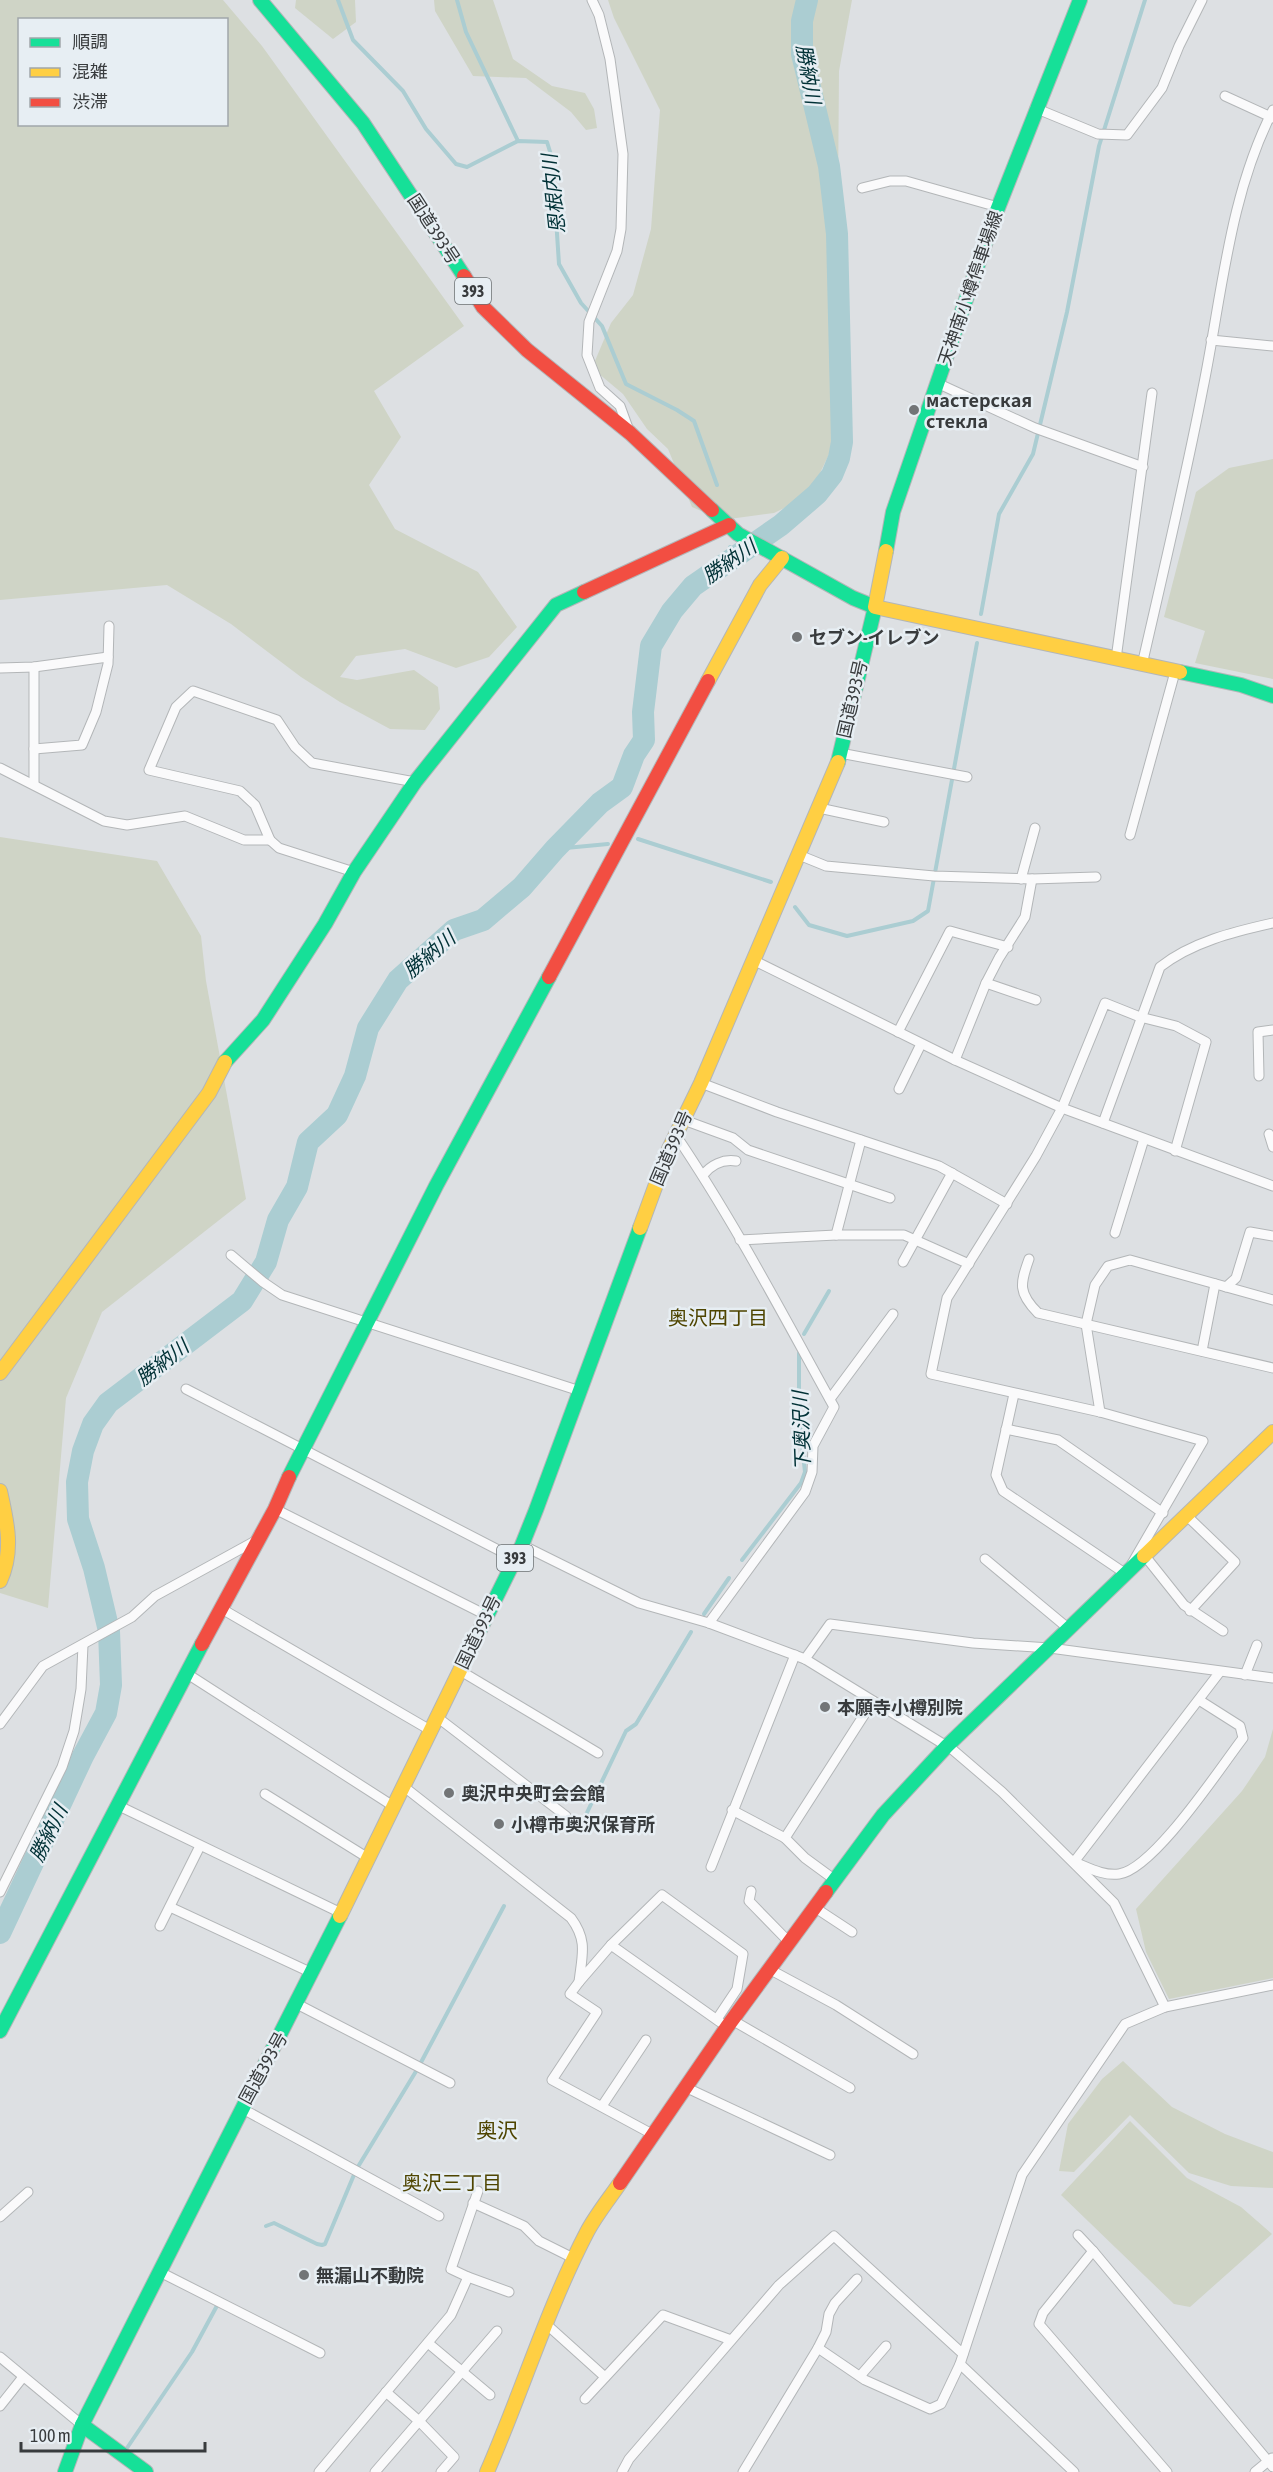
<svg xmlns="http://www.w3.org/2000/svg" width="1273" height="2472" font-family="'Asap Condensed','Noto Sans JP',sans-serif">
<rect width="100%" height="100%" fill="#dde0e3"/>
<!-- green -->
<g fill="#cfd4c6" fill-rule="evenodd">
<path d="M0,0h223l39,46 202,280 -90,65 27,46 -32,48 26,44 83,43 39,55 -28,30 -33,11 -51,-19 -49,7 -16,21 17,3 57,-10 24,17 2,22 -15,21 -35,-1 -50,-27 -39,-25 -70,-53 -64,-39 -167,15zM20,20h206v104h-206z"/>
<polygon points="296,0 355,0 356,22 333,39 295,8"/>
<polygon points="434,0 493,0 513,59 552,86 585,93 594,109 597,128 586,130 571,112 526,78 473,76 435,11"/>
<polygon points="608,0 852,0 839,71 837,322 839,357 832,448 809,496 774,513 722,520 692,507 668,449 647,429 623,394 592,368 611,323 633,295 651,229 660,110 614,18"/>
<polygon points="1273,459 1273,679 1195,663 1205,631 1164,617 1196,492 1229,468"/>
<polygon points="0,837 157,861 201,936 206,981 246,1199 102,1312 66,1398 48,1608 0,1593"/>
<polygon points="1273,1729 1273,1978 1169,1999 1146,1952 1136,1909 1242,1791 1265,1757"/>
<polygon points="1123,2061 1172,2107 1225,2134 1273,2152 1273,2188 1231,2186 1189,2173 1130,2115 1074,2172 1059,2171 1068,2124 1102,2079"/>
<polygon points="1130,2121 1187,2178 1241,2207 1272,2234 1190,2307 1174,2304 1061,2195"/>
</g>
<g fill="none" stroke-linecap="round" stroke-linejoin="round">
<!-- stream -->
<g stroke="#abcdd2" stroke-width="4">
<polyline points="338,0 353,40 403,91 426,129 456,164 467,167 518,141 547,142 552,158 559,264 581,303 602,326 626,384 677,410 694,421 717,485"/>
<polyline points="457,0 466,32 518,141"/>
<polyline points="730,547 739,555"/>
<polyline points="981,614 999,514 1033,454 1067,312 1099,146 1145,0"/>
<polyline points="638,839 771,882"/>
<polyline points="555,849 608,844"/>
<polyline points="795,907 809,925 847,936 913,921 928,911 977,643"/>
<polyline points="804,1334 829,1291"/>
<polyline points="742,1560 801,1483 805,1472 799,1416 799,1353"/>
<polyline points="704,1614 729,1578"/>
<polyline points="583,1821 626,1731 636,1724 691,1632"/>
<polyline points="266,2226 274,2223 317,2244 322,2245 325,2244 356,2170 418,2068 504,1906"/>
<polyline points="127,2448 192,2352 219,2302"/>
</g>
<!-- river -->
<polyline stroke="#abcdd2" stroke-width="22" points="0,1933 83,1756 106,1713 111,1685 109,1631 94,1568 78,1519 77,1482 83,1451 93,1424 108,1403 242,1301 266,1262 278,1220 297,1187 308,1142 337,1115 355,1076 368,1028 398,980 454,930 483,920 522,887 555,849 600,803 622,787 634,755 644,740 643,712 651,646 672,611 693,586 781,525 817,494 832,475 839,458 842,442 837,234 829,166 802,54 802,21 807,0"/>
<defs>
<g id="street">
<polyline points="592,0 599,15 610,59 623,154 621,229 617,251 589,322 587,355 600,388 620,406 628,428"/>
<polyline points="1225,96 1273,118"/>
<polyline points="1035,108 1098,134 1127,135 1162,88 1179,46 1202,0"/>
<polyline points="862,188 890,181 906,181 998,207"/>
<polyline points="1211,340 1273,346"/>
<polyline points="937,383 1035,428 1143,467"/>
<polyline points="1116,659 1152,393"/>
<path d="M1142,665c21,-92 43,-184 61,-277 19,-93 26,-192 70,-278"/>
<polyline points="0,668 34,667 108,657"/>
<polyline points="34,749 82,745 96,712 108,664 109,626"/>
<polyline points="840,753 967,777"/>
<polyline points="0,768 104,821 127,825 185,816 244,840 270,840"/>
<polyline points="34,783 34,667"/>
<polyline points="819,808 884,822"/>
<polyline points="1130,835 1175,672"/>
<polyline points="799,855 826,866 934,876 1032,879 1096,877"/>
<polyline points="354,872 279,848 270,840 255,805 240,791 149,770 176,707 193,691 277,720 295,747 312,763 415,782"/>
<polyline points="1021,879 1035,828"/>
<polyline points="753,960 955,1060 1062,1108 1273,1186"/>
<polyline points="986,983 1036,1000"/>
<polyline points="898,1032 950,931 1008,947"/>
<polyline points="955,1060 986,983 999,958 1025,917 1032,879"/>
<polyline points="1259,1076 1258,1032 1273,1030"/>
<polyline points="701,1083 777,1112 939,1166 1007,1204"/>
<polyline points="899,1089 921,1044"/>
<polyline points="681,1119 733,1138 748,1150 890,1198"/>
<path d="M1103,1123l57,-156c32,-25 73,-35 113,-44"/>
<path d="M675,1134c59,87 108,181 159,273l-21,39 -1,26 -7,20 -96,131"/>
<polyline points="1269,1134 1273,1147"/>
<path d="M703,1175c8,-10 20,-16 33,-14"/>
<polyline points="1115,1233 1144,1139"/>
<polyline points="836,1235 861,1140"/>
<polyline points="740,1240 836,1235 904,1235 969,1264"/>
<polyline points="231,1255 263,1282 282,1295 580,1391"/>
<path d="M1029,1259c-9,25 -11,34 9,54l235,55"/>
<polyline points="903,1262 952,1173"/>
<polyline points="1226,1287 1236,1278 1250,1232 1273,1236"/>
<polyline points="1202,1351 1215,1284"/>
<polyline points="186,1389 514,1558"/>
<polyline points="1014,1394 996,1475 1003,1491 1126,1574 1203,1441 1100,1412 931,1374 947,1298 1036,1156 1062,1108 1105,1003 1140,1017 1176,1026 1206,1042 1175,1151"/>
<polyline points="830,1399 893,1314"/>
<polyline points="1100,1412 1086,1324 1095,1285 1108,1266 1130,1260 1273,1300"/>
<polyline points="1006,1429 1058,1440 1163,1513"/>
<polyline points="275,1509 486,1615"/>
<polyline points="1186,1515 1235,1562 1190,1611"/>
<polyline points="522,1545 639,1603 709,1623 805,1659 953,1750 1002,1792 1114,1903 1165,2007"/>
<polyline points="1145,1556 1184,1605 1223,1631"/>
<polyline points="985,1559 1069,1629"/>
<polyline points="222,1609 430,1730"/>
<polyline points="805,1659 830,1624 973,1643 1050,1648 1273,1678"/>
<polyline points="459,1670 598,1753"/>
<polyline points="186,1673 393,1806"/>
<polyline points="1245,1675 1257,1645"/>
<polyline points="437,1717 566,1816"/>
<polyline points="0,1724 43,1666 132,1617 155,1596 257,1540"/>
<path d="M403,1786l168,132c17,23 11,37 8,64l32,-37 51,-50 81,59 -6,35 -20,30"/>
<polyline points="265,1794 368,1858"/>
<polyline points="117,1805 341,1913"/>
<polyline points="732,1810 785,1838"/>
<polyline points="1074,1862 1219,1673"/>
<path d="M1079,1864c12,5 26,12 40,10 35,-5 101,-106 124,-136l-3,-12 -41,-26"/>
<polyline points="711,1867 795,1655"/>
<polyline points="835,1880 805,1858 785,1838 873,1701"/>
<polyline points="751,1891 749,1901 789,1942"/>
<polyline points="0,1892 62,1767 74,1731 81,1689 83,1645"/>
<polyline points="170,1907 312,1973"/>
<polyline points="814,1907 852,1932"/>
<polyline points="160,1926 200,1846"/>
<polyline points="611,1945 720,2022"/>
<polyline points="769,1969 836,2005 913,2054"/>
<polyline points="579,1982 570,1994 597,2012 552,2080 652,2134"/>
<polyline points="297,2004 450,2083"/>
<polyline points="732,2020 850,2088"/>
<polyline points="685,2087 830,2155"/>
<polyline points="602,2106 646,2040"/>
<polyline points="241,2108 439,2216"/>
<polyline points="473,2203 524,2226 539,2241 573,2258"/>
<polyline points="0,2217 28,2192"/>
<polyline points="1078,2235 1093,2251"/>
<polyline points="160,2272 320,2353"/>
<polyline points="468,2277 509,2292"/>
<polyline points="545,2323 605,2377"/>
<polyline points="428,2343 490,2395"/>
<polyline points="818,2348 865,2380 930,2409 941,2404 960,2364 1022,2175 1125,2024 1165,2007 1273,1985"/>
<polyline points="0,2357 82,2425"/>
<polyline points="960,2364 1074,2472"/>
<polyline points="860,2376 886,2346"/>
<polyline points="386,2392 419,2421 454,2457 441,2472"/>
<polyline points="585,2399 663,2315 731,2340"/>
<polyline points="0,2406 23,2377"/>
<polyline points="319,2472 451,2315 468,2277 451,2269 478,2191"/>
<polyline points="375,2472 497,2331"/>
<polyline points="622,2472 629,2459 779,2285 834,2236 963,2354"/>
<polyline points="743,2472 818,2348 826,2332 829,2314 835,2303 857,2279"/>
<polyline points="1167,2472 1039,2324 1043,2313 1093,2251 1273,2467"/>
<polyline points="1255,2472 1272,2458"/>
</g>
<g id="fast">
<polyline points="260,0 363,123 464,276"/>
<polyline points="712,510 738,534 853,598 875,607 838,762"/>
<polyline points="886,551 893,512 994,218 1080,0"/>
<polyline points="1180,672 1241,685 1273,696"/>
<polyline points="225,1062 263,1020 325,924 354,872 415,782 556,605 584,592"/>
<polyline points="289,1477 436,1186 549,977"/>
<polyline points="468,1654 522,1545 536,1510 640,1228"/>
<polyline points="826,1892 883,1815 947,1746 1144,1556"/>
<polyline points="0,2031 202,1644"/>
<polyline points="82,2425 146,2472"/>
<polyline points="65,2472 82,2425 340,1916"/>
</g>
<g id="slow">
<polyline points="886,551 875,607 1180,672"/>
<polyline points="708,681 760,585 782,558"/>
<polyline points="640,1228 669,1149 701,1083 838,762"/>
<polyline points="0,1373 209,1093 225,1062"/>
<path d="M0,1491c7,31 14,60 0,90"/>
<polyline points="1144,1556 1273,1432"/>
<polyline points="340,1916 468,1654"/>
<path d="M487,2472c35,-80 60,-163 100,-240 9,-17 22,-33 33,-49"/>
</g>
<g id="jam">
<polyline points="464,276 483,307 527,350 630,433 712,510"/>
<polyline points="584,592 729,525"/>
<polyline points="549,977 708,681"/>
<polyline points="202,1644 275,1509 289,1477"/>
<polyline points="620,2183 727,2027 826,1892"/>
</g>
</defs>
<!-- street casing -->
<use href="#street" stroke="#b3b6b8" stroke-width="11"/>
<!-- fast casing -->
<use href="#fast" stroke="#b3b6b8" stroke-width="16"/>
<!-- slow casing -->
<use href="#slow" stroke="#b3b6b8" stroke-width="16"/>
<!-- jam casing -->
<use href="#jam" stroke="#b3b6b8" stroke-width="16"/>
<!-- street -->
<use href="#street" stroke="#fafafb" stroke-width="9"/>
<!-- fast -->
<use href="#fast" stroke="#16e098" stroke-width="14"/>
<!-- slow -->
<use href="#slow" stroke="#ffcf43" stroke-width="14"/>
<!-- jam -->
<use href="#jam" stroke="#f24e42" stroke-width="14"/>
</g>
<!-- markers -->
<g fill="#727577" stroke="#e7eef3" stroke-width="2">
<circle cx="914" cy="410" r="6"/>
<circle cx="797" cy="637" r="6"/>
<circle cx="825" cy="1707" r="6"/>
<circle cx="449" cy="1793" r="6"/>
<circle cx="499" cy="1824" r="6"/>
<circle cx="304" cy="2275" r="6"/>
</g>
<g text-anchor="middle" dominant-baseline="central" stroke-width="5" stroke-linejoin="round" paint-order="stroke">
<!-- shield labels -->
<g fill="#e7eef3" stroke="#6c7174" stroke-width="1.5">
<rect x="455" y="278" width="36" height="26" rx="4.5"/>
<rect x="497" y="1545" width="36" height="26" rx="4.5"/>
</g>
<g font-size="16" font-weight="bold" fill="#383b3d">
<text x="473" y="291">393</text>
<text x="515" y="1558">393</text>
</g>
<!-- street labels -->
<g font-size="18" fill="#383b3d" stroke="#e7eef3">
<text transform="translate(434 229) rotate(57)">国道393号</text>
<text transform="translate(970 288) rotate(-71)">天神南小樽停車場線</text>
<text transform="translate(852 699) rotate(-77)">国道393号</text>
<text transform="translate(671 1148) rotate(-67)">国道393号</text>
<text transform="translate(478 1632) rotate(-64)">国道393号</text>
<text transform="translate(263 2068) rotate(-61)">国道393号</text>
</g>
<!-- poi labels -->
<g font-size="18" font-weight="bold" fill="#383b3d" stroke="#e7eef3" text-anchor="start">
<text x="926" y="400">мастерская<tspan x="926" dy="21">стекла</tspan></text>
<text x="809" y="637">セブン-イレブン</text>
<text x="837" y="1707">本願寺小樽別院</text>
<text x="461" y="1793">奥沢中央町会会館</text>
<text x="511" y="1824">小樽市奥沢保育所</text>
<text x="316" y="2275">無漏山不動院</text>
</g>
<!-- water labels -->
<g font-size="20" font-style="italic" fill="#003136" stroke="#e7eef3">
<text transform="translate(809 74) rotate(80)">勝納川</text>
<text transform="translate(553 194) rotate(-96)">恩根内川</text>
<text transform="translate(729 561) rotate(-35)">勝納川</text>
<text transform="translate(429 954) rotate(-40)">勝納川</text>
<text transform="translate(162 1362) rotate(-38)">勝納川</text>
<text transform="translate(801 1431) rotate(-92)">下奥沢川</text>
<text transform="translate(48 1833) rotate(-64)">勝納川</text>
</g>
<!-- neighbourhood labels -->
<g font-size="20" fill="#4f4501" stroke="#e7eef3">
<text x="718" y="1317">奥沢四丁目</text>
<text x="452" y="2182">奥沢三丁目</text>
</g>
<!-- quarter labels -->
<g font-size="21" fill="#4f4501" stroke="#e7eef3">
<text x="497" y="2130">奥沢</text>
</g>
</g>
<!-- legend -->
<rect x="18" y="18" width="210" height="108" fill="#e7eef3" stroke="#a1a6aa" stroke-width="1.5"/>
<rect x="30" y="38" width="30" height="9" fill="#16e098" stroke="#a1a6aa" stroke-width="1.5"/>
<text x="72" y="48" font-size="18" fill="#383b3d">順調</text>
<rect x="30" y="68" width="30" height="9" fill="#ffcf43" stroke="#a1a6aa" stroke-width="1.5"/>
<text x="72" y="78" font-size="18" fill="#383b3d">混雑</text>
<rect x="30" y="98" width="30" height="9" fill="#f24e42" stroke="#a1a6aa" stroke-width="1.5"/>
<text x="72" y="108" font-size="18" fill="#383b3d">渋滞</text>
<!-- scale -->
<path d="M21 2442v9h184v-9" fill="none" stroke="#383b3d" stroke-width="3"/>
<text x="30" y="2442" font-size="18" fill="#383b3d" stroke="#e7eef3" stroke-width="4.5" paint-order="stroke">100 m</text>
</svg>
